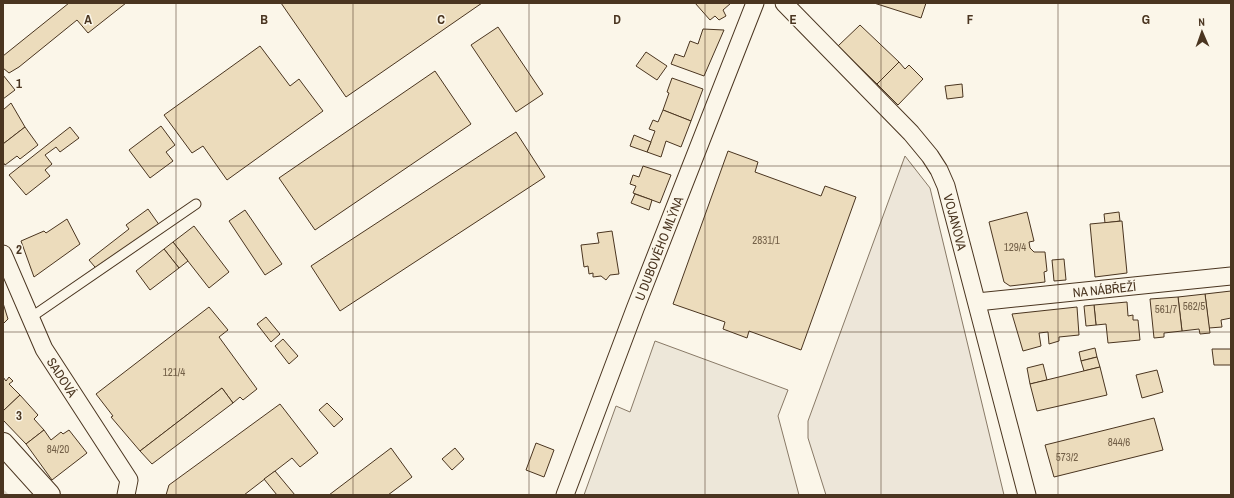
<svg xmlns="http://www.w3.org/2000/svg" width="1234" height="498" font-family="'Archivo Narrow',sans-serif">
<rect width="100%" height="100%" fill="#fbf6e9"/>
<!-- green -->
<polygon fill="#ede6d9" stroke="#887966" points="905,156 930,188 1004,495 826,495 808,438 808,421"/>
<!-- parking -->
<polygon fill="#ede7d9" stroke="#887966" points="655,341 788,390 778,416 799,495 584,495 616,406 630,412"/>
<g fill="none" stroke-linecap="round" stroke-linejoin="round">
<!-- stream -->
<polyline stroke="#dcd4c6" stroke-width="6" points="3,493 5,495"/>
</g>
<!-- building -->
<g fill="#ecdcbc" stroke="#4a3520">
<polygon points="69,3 126,3 88,33 77,20 19,67 9,73 3,68 3,56"/>
<polygon points="281,3 482,3 346,97"/>
<polygon points="695,3 731,3 723,10 726,16 719,20 715,16 710,20"/>
<polygon points="874,3 926,3 921,18"/>
<polygon points="860,25 899,62 877,84 838,46"/>
<polygon points="498,27 543,94 516,112 471,45"/>
<polygon points="703,29 724,30 704,76 671,64 675,54 684,57 690,41 698,44"/>
<polygon points="260,46 290,86 299,79 323,111 227,180 203,146 192,153 164,115"/>
<polygon points="646,52 667,66 657,80 636,66"/>
<polygon points="899,62 905,69 909,65 923,79 898,105 877,84"/>
<polygon points="435,71 471,124 315,230 279,178"/>
<polygon points="3,75 15,90 3,99"/>
<polygon points="672,78 703,89 691,121 663,110 669,93 667,92"/>
<polygon points="962,84 963,97 947,99 945,86"/>
<polygon points="11,103 25,127 3,144 3,110"/>
<polygon points="663,110 691,121 681,147 666,141 661,157 647,152 655,131 649,129 653,120 658,122"/>
<polygon points="161,126 175,145 166,152 173,161 150,178 129,150"/>
<polygon points="25,127 38,145 20,159 17,156 5,165 3,162 3,144"/>
<polygon points="70,127 79,138 60,152 56,147 45,155 52,164 45,170 50,176 26,195 9,175"/>
<polygon points="516,132 545,177 340,311 311,266"/>
<polygon points="634,135 651,142 647,152 630,146"/>
<polygon points="728,151 758,162 755,172 821,196 825,186 856,197 801,350 749,331 747,338 723,329 725,322 673,304"/>
<polygon points="643,166 671,175 660,203 633,193 636,186 630,184 633,175 639,177"/>
<polygon points="635,194 652,200 649,210 631,203"/>
<polygon points="148,209 160,226 100,273 89,260 129,229 126,225"/>
<polygon points="245,210 282,264 265,275 229,221"/>
<polygon points="1027,212 1034,241 1029,242 1030,248 1034,252 1045,252 1047,271 1044,272 1045,282 1010,286 1004,282 989,222"/>
<polygon points="1119,212 1120,221 1105,223 1104,214"/>
<polygon points="67,219 80,244 34,277 21,241 44,231 46,233"/>
<polygon points="1122,221 1127,273 1095,277 1090,224"/>
<polygon points="194,226 229,272 209,288 173,242"/>
<polygon points="612,231 619,274 610,275 606,280 601,276 593,277 593,273 589,274 588,266 584,267 581,245 599,243 597,233"/>
<polygon points="173,242 188,261 179,268 164,249"/>
<polygon points="164,249 179,268 150,290 136,271"/>
<polygon points="1064,259 1066,280 1054,281 1052,260"/>
<polygon points="1231,291 1231,318 1221,320 1222,327 1209,328 1205,294"/>
<polygon points="1205,294 1210,333 1200,334 1199,329 1182,331 1178,297"/>
<polygon points="1178,297 1182,331 1164,333 1164,337 1154,338 1150,299"/>
<polygon points="1127,302 1128,316 1133,315 1133,320 1138,320 1140,340 1108,343 1106,324 1096,325 1094,305"/>
<polygon points="3,303 8,319 3,324"/>
<polygon points="1094,305 1096,325 1086,326 1084,306"/>
<polygon points="209,307 228,330 219,337 257,389 243,400 240,397 233,403 222,388 140,451 111,417 113,416 96,394"/>
<polygon points="1077,307 1079,335 1059,337 1059,341 1049,344 1048,332 1039,333 1041,346 1023,351 1012,314"/>
<polygon points="266,317 280,334 271,342 257,324"/>
<polygon points="283,339 298,356 289,364 275,346"/>
<polygon points="1095,348 1097,357 1081,361 1079,352"/>
<polygon points="1212,349 1231,349 1231,365 1214,365"/>
<polygon points="1097,357 1100,367 1084,371 1081,361"/>
<polygon points="1043,364 1047,380 1030,384 1027,368"/>
<polygon points="1100,367 1107,395 1037,411 1030,384"/>
<polygon points="1157,370 1163,392 1142,398 1136,375"/>
<polygon points="3,377 6,381 9,377 13,381 9,384 20,395 3,411"/>
<polygon points="222,388 233,403 152,464 140,451"/>
<polygon points="20,395 38,415 34,419 44,430 26,444 3,420 3,411"/>
<polygon points="327,403 343,419 334,427 319,410"/>
<polygon points="280,404 318,453 300,467 292,458 244,495 166,495 169,485"/>
<polygon points="1154,418 1163,450 1054,477 1045,445"/>
<polygon points="44,430 51,440 61,432 63,434 69,430 87,453 52,480 26,444"/>
<polygon points="536,443 554,450 544,477 526,470"/>
<polygon points="391,448 412,477 388,495 329,495"/>
<polygon points="455,448 464,459 452,470 442,459"/>
<polygon points="275,471 295,495 277,495 264,479"/>
</g>
<g fill="none" stroke-linecap="round" stroke-linejoin="round">
<defs>
<polyline id="lane" points="30,318 196,204"/>
<g id="street">
<path id="s1" d="M784,3l127,130 19,23 9,14 7,16 81,309"/>
<path id="s2" d="M3,254l41,95 85,131 -3,15"/>
<path id="s3" d="M977,302l254,-26"/>
<path id="s4" d="M565,495l70,-186 120,-306"/>
</g>
<polyline id="secondary" points="3,444 49,495"/>
</defs>
<!-- lane casing -->
<use href="#lane" stroke="#4a3520" stroke-width="11"/>
<!-- street casing -->
<use href="#street" stroke="#4a3520" stroke-width="19"/>
<!-- secondary casing -->
<use href="#secondary" stroke="#4a3520" stroke-width="24"/>
<!-- lane -->
<use href="#lane" stroke="#fbf6e9" stroke-width="9"/>
<!-- street -->
<use href="#street" stroke="#fbf6e9" stroke-width="17"/>
<!-- secondary -->
<use href="#secondary" stroke="#fbf6e9" stroke-width="22"/>
</g>
<!-- grid -->
<path fill="none" stroke="#4a3520" stroke-width="1" stroke-opacity="0.55" d="M176,3v492M353,3v492M529,3v492M705,3v492M881,3v492M1058,3v492M3,166h1228M3,332h1228"/>
<g text-anchor="middle" dominant-baseline="central" stroke-width="3" stroke-linejoin="round" paint-order="stroke">
<!-- number labels -->
<g font-size="11" fill="#725f47">
<text x="766" y="240">2831/1</text>
<text x="1015" y="247">129/4</text>
<text x="1194" y="306">562/5</text>
<text x="1166" y="309">561/7</text>
<text x="174" y="372">121/4</text>
<text x="1119" y="442">844/6</text>
<text x="58" y="449">84/20</text>
<text x="1067" y="457">573/2</text>
</g>
<!-- street labels -->
<g font-size="13" fill="#4a3520" stroke="#fbf6e9">
<text stroke="none"><textPath href="#s1" startOffset="283">VOJANOVA</textPath></text>
<text stroke="none"><textPath href="#s4" startOffset="264">U DUBOVÉHO MLÝNA</textPath></text>
<text stroke="none"><textPath href="#s3" startOffset="128">NA NÁBŘEŽÍ</textPath></text>
<text stroke="none"><textPath href="#s2" startOffset="137">SADOVÁ</textPath></text>
</g>
</g>
<g font-size="13" text-anchor="middle" font-weight="bold" fill="#4a3520" stroke="#fbf6e9" stroke-width="3" stroke-linejoin="round" paint-order="stroke">
<text x="88" y="24">A</text>
<text x="264" y="24">B</text>
<text x="441" y="24">C</text>
<text x="617" y="24">D</text>
<text x="793" y="24">E</text>
<text x="970" y="24">F</text>
<text x="1146" y="24">G</text>
<text x="19" y="88">1</text>
<text x="19" y="254">2</text>
<text x="19" y="420">3</text>
</g>
<!-- border -->
<rect width="1234" height="498" fill="none" stroke="#4a3520" stroke-width="8"/>
<!-- north arrow -->
<g transform="translate(1202 32) rotate(358)" stroke="#fbf6e9" stroke-width="3" paint-order="stroke">
<path d="M0-3L7 15L0 10L-7 15Z" fill="#4a3520"/>
<text y="-6" font-size="11" font-weight="bold" text-anchor="middle" fill="#4a3520">N</text>
</g>
</svg>
